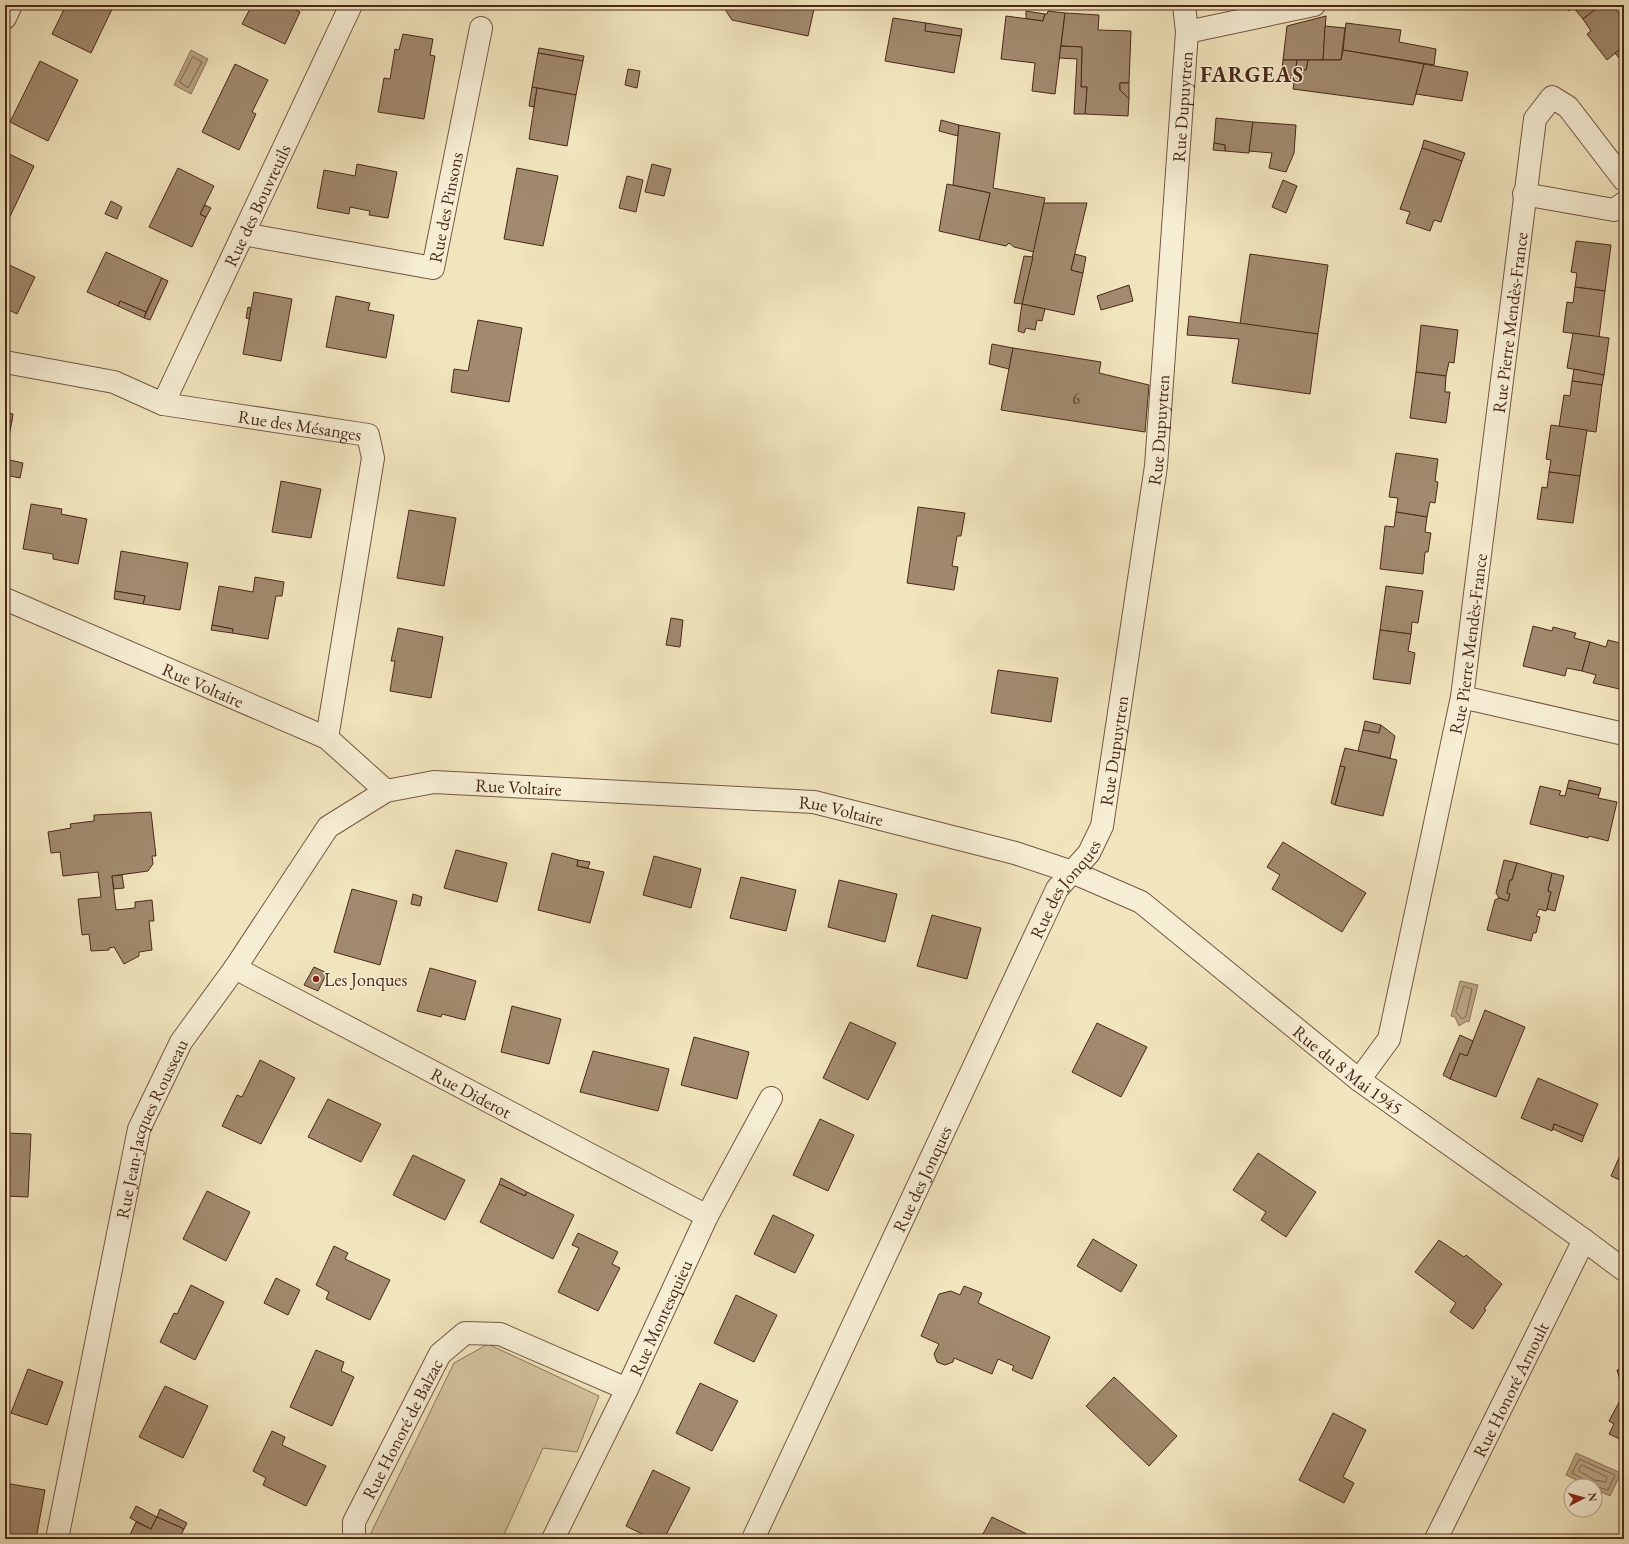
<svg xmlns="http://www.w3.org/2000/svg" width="1629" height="1544" font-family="'EB Garamond',serif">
<rect width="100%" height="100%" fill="#f1e5bd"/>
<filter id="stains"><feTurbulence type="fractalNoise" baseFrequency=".005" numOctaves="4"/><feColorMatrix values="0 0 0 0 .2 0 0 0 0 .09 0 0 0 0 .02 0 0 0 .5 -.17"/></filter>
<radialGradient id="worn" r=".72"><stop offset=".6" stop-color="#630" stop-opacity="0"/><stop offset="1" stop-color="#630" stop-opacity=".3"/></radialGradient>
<!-- green -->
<polygon fill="#d5c5a1" stroke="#90765c" points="488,1344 599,1396 577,1452 543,1448 502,1539 368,1539 454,1363"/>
<!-- water -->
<g fill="#b9a585" stroke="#8d7359">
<polygon points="191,50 208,59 191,94 174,85"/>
<polygon points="1460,981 1478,985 1469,1022 1467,1021 1459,1026 1455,1017 1451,1016"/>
<polygon points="1576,1453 1621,1473 1610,1496 1595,1489 1595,1486 1589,1486 1566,1475"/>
</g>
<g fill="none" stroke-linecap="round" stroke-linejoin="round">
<!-- shore -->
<g stroke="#82664e" stroke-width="1">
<polygon points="193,57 202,62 188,88 180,82"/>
<polygon points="1464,986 1472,989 1466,1016 1462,1019 1456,1012"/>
<polygon points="1582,1465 1607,1477 1606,1482 1594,1480 1579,1471 1579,1469"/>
<polyline points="1590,1486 1587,1481 1572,1473 1579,1459 1615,1475 1608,1490 1594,1486"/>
</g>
</g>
<!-- building -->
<g fill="#a18a6e" stroke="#4b2818">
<polygon points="66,5 114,5 91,53 52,34"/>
<polygon points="252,5 292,5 291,8 300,12 285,44 242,24"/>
<polygon points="722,5 811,5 814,9 808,36 732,20"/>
<polygon points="1565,5 1601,5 1583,19 1573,7 1569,11"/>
<polygon points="1601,5 1612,5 1624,20 1624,46 1607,60 1587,34 1591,31 1583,19"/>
<polygon points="1026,11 1045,14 1043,21 1026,19"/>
<polygon points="1048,11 1065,13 1055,94 1032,91 1035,63 1001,59 1006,16 1043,21 1045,14 1047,14"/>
<polygon points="1065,13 1099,15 1098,30 1131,31 1129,83 1120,83 1120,90 1129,99 1128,116 1085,114 1087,87 1081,87 1082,47 1061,46"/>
<polygon points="1326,16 1323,60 1283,60 1287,26"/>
<polygon points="893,18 926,23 925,31 961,36 954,73 885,61"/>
<polygon points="926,23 962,29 961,36 925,31"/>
<polygon points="1346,23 1401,30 1399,42 1436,49 1434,65 1343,50"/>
<polygon points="1325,26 1345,28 1341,60 1323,60"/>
<polygon points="403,34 433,39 430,55 435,56 424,119 378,112 384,78 390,79 395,49 399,50"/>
<polygon points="1061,46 1082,47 1081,87 1087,87 1085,114 1074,114 1077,59 1059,58"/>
<polygon points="1624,46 1624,64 1615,53"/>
<polygon points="539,48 584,56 583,61 538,53"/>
<polygon points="1343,50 1424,64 1413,105 1293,89 1296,69 1306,70 1308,60 1341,60"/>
<polygon points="538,53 583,61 576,95 532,87"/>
<polygon points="1283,60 1297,60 1294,79 1281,77"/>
<polygon points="1297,60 1308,60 1306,70 1296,69"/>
<polygon points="40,61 78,80 48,141 10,122"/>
<polygon points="235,64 268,80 252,112 256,114 239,150 202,132"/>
<polygon points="1424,64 1468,72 1462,101 1416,94"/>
<polygon points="628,69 640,71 637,88 625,85"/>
<polygon points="1120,83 1129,83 1129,99 1120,90"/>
<polygon points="532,87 537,88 534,107 529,106"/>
<polygon points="537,88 576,95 567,146 529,139"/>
<polygon points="1216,118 1253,122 1249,153 1225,151 1225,145 1214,143"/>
<polygon points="941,120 959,125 958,136 939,131"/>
<polygon points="1253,122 1296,125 1294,153 1286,172 1269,168 1272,153 1249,151"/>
<polygon points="959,125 1000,133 993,188 1045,198 1034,252 1014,247 1009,243 1006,246 979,240 990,193 953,185"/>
<polygon points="1424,140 1465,153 1462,161 1422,148"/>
<polygon points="1214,143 1225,145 1225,151 1213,150"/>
<polygon points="1422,148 1462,161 1441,222 1434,220 1430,231 1406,223 1410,212 1400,209"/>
<polygon points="5,152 34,166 5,227"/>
<polygon points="357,164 397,172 388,218 369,215 370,211 350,207 349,214 317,208 324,170 355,176"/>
<polygon points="652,164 671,169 664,196 645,192"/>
<polygon points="178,168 214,186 200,214 206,217 192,247 149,227"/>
<polygon points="517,168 558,176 543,246 504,239"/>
<polygon points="627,176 643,180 636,212 619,208"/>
<polygon points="1283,180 1297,186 1286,213 1272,207"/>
<polygon points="947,184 990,193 979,240 939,231"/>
<polygon points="111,201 122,207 117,219 105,214"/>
<polygon points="1044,203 1087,203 1071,270 1083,273 1074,315 1022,304"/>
<polygon points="205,205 211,208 206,217 200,214"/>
<polygon points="1576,241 1611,245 1605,291 1575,287 1577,273 1571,272"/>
<polygon points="106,252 162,278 146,312 120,301 118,306 87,292"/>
<polygon points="1075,254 1086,257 1083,273 1071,270"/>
<polygon points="1250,254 1328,265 1318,334 1240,324"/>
<polygon points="1024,256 1033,257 1022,304 1014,303"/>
<polygon points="5,263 35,277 17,314 5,308"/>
<polygon points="162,278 168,281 150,320 144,318"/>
<polygon points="1129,285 1133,301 1101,310 1097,296"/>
<polygon points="1575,287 1605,291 1599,337 1563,332 1567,302 1573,303"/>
<polygon points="254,292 292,299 281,361 243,354"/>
<polygon points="336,296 370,303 368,310 394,315 386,358 326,347"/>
<polygon points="120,301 146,312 144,318 118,306"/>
<polygon points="1022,304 1045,309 1042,321 1037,320 1035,330 1026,328 1024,333 1018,331"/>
<polygon points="248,307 251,308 249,319 246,318"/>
<polygon points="1189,316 1318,334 1310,394 1232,383 1239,339 1187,335"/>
<polygon points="478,320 522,328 509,402 451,392 454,369 468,371"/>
<polygon points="1421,325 1458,330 1454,363 1449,362 1446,376 1416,372"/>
<polygon points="1573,333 1609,338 1604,375 1567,368"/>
<polygon points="992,344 1013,348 1009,369 989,364"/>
<polygon points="1013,348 1101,362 1099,373 1149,385 1145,432 1001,410"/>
<polygon points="1574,369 1604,375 1602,385 1572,381"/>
<polygon points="1416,372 1446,376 1445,392 1450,392 1446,423 1410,418"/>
<polygon points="1572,381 1602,385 1596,432 1559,427 1564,395 1570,396"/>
<polygon points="5,412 13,414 12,421 5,420"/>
<polygon points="5,420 12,421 5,458"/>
<polygon points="1551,425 1587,430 1580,476 1549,472 1551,460 1546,459"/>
<polygon points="1396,453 1438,459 1435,481 1438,482 1435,503 1430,502 1427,517 1396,512 1398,498 1389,497"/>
<polygon points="5,459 23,463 20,478 5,475"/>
<polygon points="1549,472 1580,476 1573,523 1537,519 1542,487 1547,488"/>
<polygon points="281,481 321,489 311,538 272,532"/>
<polygon points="31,504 62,509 61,514 87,519 78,564 53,559 53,554 23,549"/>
<polygon points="918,507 965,513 961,536 957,536 952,566 958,567 954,590 907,583"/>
<polygon points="409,510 456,518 444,586 397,578"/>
<polygon points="1396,512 1427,517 1425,532 1431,533 1428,552 1425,552 1423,574 1380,569 1385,526 1394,527"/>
<polygon points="121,551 188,563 180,610 143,604 145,596 115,591"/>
<polygon points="255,577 284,582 282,596 276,596 268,639 232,633 233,629 212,625 219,586 253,592"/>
<polygon points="1386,586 1423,591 1418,623 1412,622 1411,634 1380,630"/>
<polygon points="115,591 145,596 143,604 114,599"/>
<polygon points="671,618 683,620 680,647 666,645"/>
<polygon points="212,625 233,629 232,633 211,630"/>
<polygon points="1533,626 1552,631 1553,627 1576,633 1574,638 1590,642 1582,671 1567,668 1565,676 1523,666"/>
<polygon points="398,628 443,637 431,698 390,691 395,661 391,661"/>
<polygon points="1380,630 1411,634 1408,651 1415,653 1410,684 1373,679"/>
<polygon points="1608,640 1624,644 1624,690 1593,683 1596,675 1582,671 1590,642 1606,647"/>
<polygon points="998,670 1058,678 1051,722 991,713"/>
<polygon points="1365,721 1381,725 1379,733 1363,730"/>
<polygon points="1381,725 1395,736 1390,758 1358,751 1363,730 1379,733"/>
<polygon points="1345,748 1397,760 1383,816 1335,805 1345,767 1340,766"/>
<polygon points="1340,766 1345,767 1335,805 1331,803"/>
<polygon points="1569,780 1601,788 1599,795 1567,788"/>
<polygon points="1540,786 1561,791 1559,795 1565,796 1567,788 1599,795 1598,798 1617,802 1608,841 1589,836 1588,838 1530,824"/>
<polygon points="151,812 156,856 152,856 153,864 148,871 112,876 116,910 135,908 135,902 152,900 154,921 149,921 152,950 139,952 139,956 124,964 114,947 109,948 109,950 91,951 89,934 82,935 78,899 101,897 98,872 63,876 60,852 51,853 48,832 71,828 70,824 94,821 94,815"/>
<polygon points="1283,842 1366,893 1342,932 1272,889 1280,875 1267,867"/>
<polygon points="456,850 507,863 497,902 444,888"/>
<polygon points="552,853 578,860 577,866 604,872 590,923 538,910"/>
<polygon points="654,856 701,869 691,908 643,895"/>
<polygon points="578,860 590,862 588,868 577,866"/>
<polygon points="1504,860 1517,863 1512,880 1510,880 1507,893 1510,894 1508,901 1499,898 1496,893"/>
<polygon points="1517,863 1552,873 1548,891 1551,892 1547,909 1546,911 1539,909 1536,916 1540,917 1536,933 1533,933 1531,941 1487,930 1495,900 1499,898 1508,901 1510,894 1507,893 1510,880 1512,880"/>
<polygon points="1552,873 1564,876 1555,911 1547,909 1551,892 1548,891"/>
<polygon points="122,875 124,888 114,889 112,876"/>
<polygon points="741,877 796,890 786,931 730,918"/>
<polygon points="839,880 897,894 885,942 828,927"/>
<polygon points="352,889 397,901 380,965 334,952"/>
<polygon points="413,894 422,897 420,906 411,904"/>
<polygon points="932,915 981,928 967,979 917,966"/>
<polygon points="314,967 327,973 318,991 304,985"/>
<polygon points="430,968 476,981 465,1020 442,1014 441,1017 417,1011"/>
<polygon points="512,1006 561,1019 549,1064 501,1052"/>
<polygon points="1485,1010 1525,1027 1496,1097 1450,1079 1460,1053 1467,1056"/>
<polygon points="850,1022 896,1043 868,1100 823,1078"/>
<polygon points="1097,1023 1147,1047 1121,1097 1072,1072"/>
<polygon points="1460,1035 1473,1041 1467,1056 1460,1053 1450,1079 1443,1075"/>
<polygon points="694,1037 749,1052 737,1099 681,1085"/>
<polygon points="593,1051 669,1069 658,1111 580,1092"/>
<polygon points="260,1060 295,1078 261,1144 222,1126 237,1095 242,1097"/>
<polygon points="1538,1078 1598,1104 1584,1136 1554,1124 1552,1131 1521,1118"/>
<polygon points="328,1099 381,1124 361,1162 308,1137"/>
<polygon points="820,1119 854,1135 828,1191 793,1175"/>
<polygon points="1554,1124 1584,1136 1582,1142 1553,1129"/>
<polygon points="5,1133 31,1134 28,1197 5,1196"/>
<polygon points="1624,1146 1624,1182 1611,1176"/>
<polygon points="1258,1153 1316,1192 1286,1237 1261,1220 1266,1212 1233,1190"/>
<polygon points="413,1155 465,1180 445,1220 393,1195"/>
<polygon points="501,1178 527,1192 525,1196 499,1184"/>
<polygon points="499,1184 525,1196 527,1192 574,1215 553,1259 480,1222"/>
<polygon points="207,1191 250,1212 226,1261 183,1239"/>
<polygon points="773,1215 814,1235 795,1273 754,1254"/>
<polygon points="578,1233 618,1252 612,1264 620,1268 598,1311 558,1292 579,1248 572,1245"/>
<polygon points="1093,1239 1137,1265 1121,1292 1077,1266"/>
<polygon points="1439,1240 1464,1257 1466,1255 1502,1284 1484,1309 1486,1310 1473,1329 1450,1312 1456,1303 1415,1272"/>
<polygon points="334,1246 348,1253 345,1259 390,1280 370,1320 326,1299 329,1292 316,1285"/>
<polygon points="276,1278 300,1290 288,1315 264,1303"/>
<polygon points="191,1285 224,1302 195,1360 160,1342 174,1313 177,1314"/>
<polygon points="964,1286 982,1293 978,1303 1050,1337 1032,1379 1012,1370 1014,1366 998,1359 992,1374 954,1358 953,1362 945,1365 937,1362 934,1354 939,1344 921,1336 939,1294 951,1291 960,1295"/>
<polygon points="736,1295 777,1315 754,1362 714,1343"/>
<polygon points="316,1350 344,1362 341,1371 354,1377 332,1426 290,1407"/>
<polygon points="1624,1368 1624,1441 1609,1434 1614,1424 1609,1421 1624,1393 1617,1370"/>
<polygon points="28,1369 63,1382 47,1425 11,1413"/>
<polygon points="1114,1377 1177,1436 1149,1466 1086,1406"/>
<polygon points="700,1383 738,1401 712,1451 676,1433"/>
<polygon points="165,1386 208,1406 183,1458 139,1437"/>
<polygon points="1333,1413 1366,1430 1343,1477 1354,1483 1344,1503 1299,1480"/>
<polygon points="272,1431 285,1437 282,1445 326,1466 306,1506 263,1485 266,1478 253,1471"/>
<polygon points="653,1470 690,1488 664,1539 652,1539 626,1526"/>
<polygon points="5,1483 45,1490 36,1539 5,1539"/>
<polygon points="136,1506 157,1517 151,1529 130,1518"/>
<polygon points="160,1509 187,1523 184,1529 157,1517"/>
<polygon points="157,1517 184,1529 179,1539 128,1539 136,1522 151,1529"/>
<polygon points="992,1517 1033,1537 1032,1539 983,1539 985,1535 983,1534"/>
</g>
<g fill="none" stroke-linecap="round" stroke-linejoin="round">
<defs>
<g id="minor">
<polyline points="5,18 11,5"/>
<polyline points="1187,32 1314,5"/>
<polyline points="1524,194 1614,210 1624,203"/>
<path id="s1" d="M243,234l190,34 48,-240"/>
<path id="s2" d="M5,362l109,20 49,22 205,31 5,23 -46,280"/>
<path id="s3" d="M163,404l188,-399"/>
<path id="s4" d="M5,599l322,139 59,53"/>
<polyline points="1462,697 1624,734"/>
<path id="s5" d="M235,968l472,248"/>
<path id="s6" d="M1359,1080l30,-41 73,-342 73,-578 17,-22 16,10 56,73"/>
<path id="s7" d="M57,1539l82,-410 42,-87 54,-74 93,-141 58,-36 48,-9 380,20 201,51 57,19 69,30 218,178 225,160 40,30"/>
<path id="s8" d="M354,1539v-17l86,-168 25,-21 35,1 127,55"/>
<path id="s9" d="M553,1539l74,-150 80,-173 64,-118"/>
<path id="s10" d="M753,1539l304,-650 32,-36 13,-27 54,-360 31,-434 -3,-27"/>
<path id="s11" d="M1436,1539l148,-299"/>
</g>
</defs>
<!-- minor casing -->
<use href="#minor" stroke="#745741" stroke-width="24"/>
<!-- minor -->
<use href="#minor" stroke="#f6eed4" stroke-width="22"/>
</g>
<!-- markers -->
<circle fill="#8f2418" stroke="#f6eed4" stroke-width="1.5" cx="316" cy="979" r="4"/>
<g text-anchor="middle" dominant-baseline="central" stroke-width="3" stroke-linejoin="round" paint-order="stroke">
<!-- number labels -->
<g font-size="16" fill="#60402e">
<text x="1076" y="398">6</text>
</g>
<!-- street labels -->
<g font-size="18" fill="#4b2818" stroke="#f6eed4">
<text stroke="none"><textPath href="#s10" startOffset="1520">Rue Dupuytren</textPath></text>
<text stroke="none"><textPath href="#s3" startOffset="220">Rue des Bouvreuils</textPath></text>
<text stroke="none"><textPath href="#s1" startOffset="255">Rue des Pinsons</textPath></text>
<text stroke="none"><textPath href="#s6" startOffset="778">Rue Pierre Mendès-France</textPath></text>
<text stroke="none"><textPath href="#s2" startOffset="303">Rue des Mésanges</textPath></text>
<text stroke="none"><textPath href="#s10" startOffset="1196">Rue Dupuytren</textPath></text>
<text stroke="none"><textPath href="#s6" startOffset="454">Rue Pierre Mendès-France</textPath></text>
<text stroke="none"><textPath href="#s4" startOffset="216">Rue Voltaire</textPath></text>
<text stroke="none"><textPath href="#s10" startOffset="872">Rue Dupuytren</textPath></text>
<text stroke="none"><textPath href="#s7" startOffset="977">Rue Voltaire</textPath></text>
<text stroke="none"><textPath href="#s7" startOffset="1301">Rue Voltaire</textPath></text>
<text stroke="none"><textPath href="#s10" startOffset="722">Rue des Jonques</textPath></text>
<text stroke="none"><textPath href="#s7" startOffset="1882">Rue du 8 Mai 1945</textPath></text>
<text stroke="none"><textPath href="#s5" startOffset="267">Rue Diderot</textPath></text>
<text stroke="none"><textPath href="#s7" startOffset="422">Rue Jean-Jacques Rousseau</textPath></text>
<text stroke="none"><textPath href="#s10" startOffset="398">Rue des Jonques</textPath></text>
<text stroke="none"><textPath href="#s9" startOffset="246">Rue Montesquieu</textPath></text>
<text stroke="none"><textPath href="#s11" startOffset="167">Rue Honoré Arnoult</textPath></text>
<text stroke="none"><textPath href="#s8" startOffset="122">Rue Honoré de Balzac</textPath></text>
</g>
<!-- poi labels -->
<g font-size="18" fill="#4b2818" stroke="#f6eed4" text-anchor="start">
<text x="324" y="979">Les Jonques</text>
</g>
<!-- district labels -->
<g font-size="22" font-weight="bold" letter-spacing="1" fill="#4b2818" stroke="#f6eed4">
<text x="1252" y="74">FARGEAS</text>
</g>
</g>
<!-- margin -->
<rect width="1629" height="1544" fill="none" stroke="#f1e5bd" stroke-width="20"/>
<rect x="6" y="6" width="1617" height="1532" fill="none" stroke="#4b2818" stroke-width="2"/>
<rect x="10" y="10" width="1609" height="1524" fill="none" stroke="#4b2818"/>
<!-- north arrow -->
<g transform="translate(1583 1498) rotate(84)"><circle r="19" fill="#f6eed4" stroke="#b29f89"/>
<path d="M0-3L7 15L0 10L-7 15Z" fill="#8f2418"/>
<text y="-6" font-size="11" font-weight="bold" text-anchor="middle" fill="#4b2818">N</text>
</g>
<rect width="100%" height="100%" filter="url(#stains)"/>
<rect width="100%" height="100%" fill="url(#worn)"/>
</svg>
